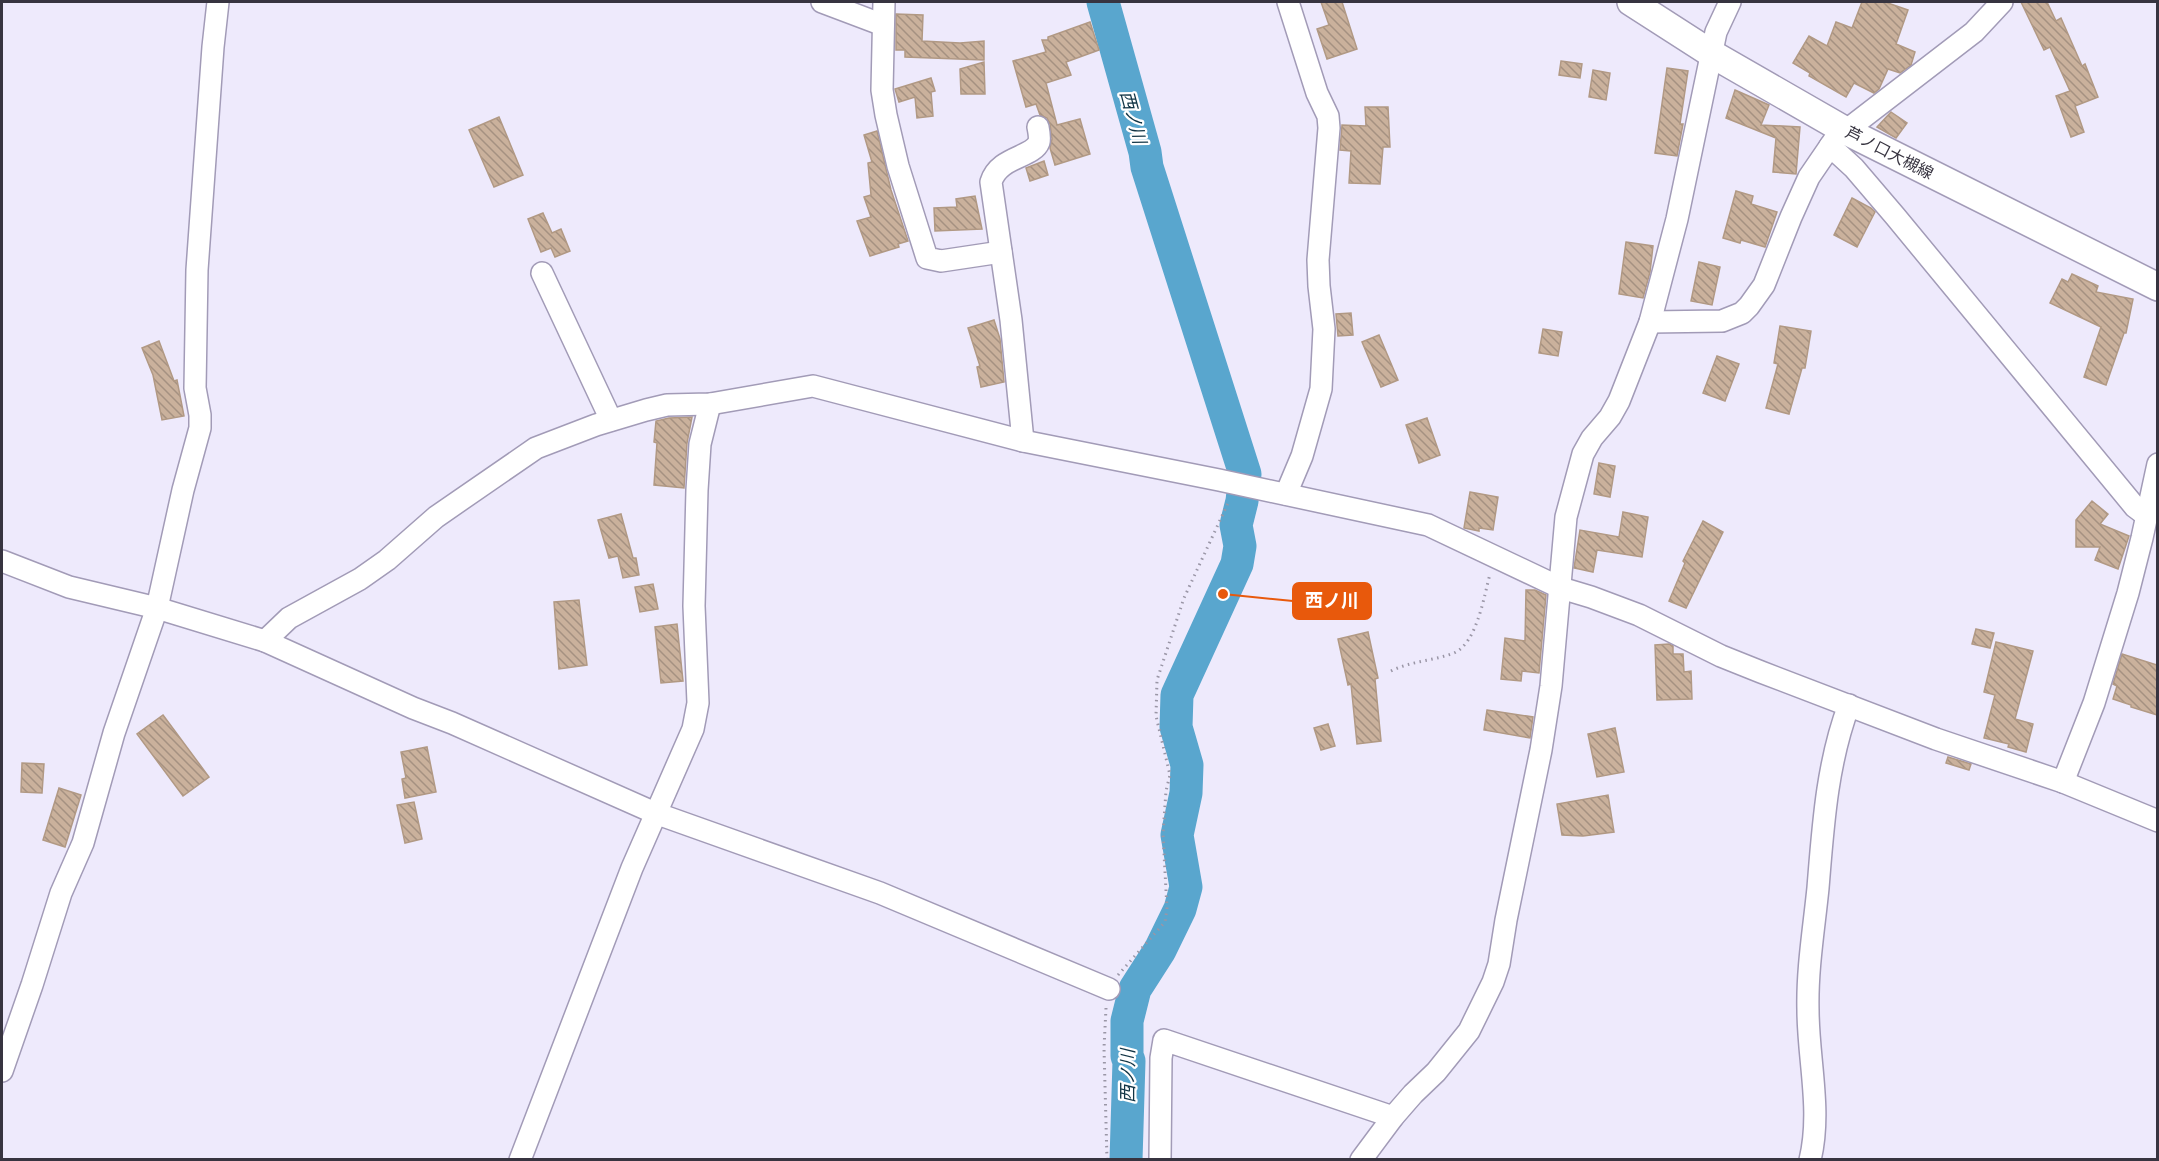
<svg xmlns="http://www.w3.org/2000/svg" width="2159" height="1161" font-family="Barlow,'Noto Sans JP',sans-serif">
<defs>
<pattern id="building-back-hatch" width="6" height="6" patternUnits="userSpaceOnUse" patternTransform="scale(1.5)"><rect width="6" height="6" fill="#cab19c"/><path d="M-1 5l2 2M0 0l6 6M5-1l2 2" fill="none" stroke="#a59181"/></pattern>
</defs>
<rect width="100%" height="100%" fill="#eeeafc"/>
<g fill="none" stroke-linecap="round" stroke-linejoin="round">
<!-- river -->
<polyline stroke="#59a6ce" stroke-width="33" points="1103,2 1145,152 1147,167 1245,474 1242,501 1236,525 1240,546 1237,564 1177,695 1176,727 1187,765 1186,793 1177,835 1186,887 1180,909 1160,950 1135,989 1127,1021 1127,1056 1129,1061 1126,1160"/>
</g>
<!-- building -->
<g fill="url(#building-back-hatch)" stroke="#b19984" stroke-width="1.5">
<polygon points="1321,2 1342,2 1357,49 1327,59 1317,29 1329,25"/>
<polygon points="1862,2 1885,2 1908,10 1896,44 1915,52 1911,65 1900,73 1888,69 1879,89 1874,93 1854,83 1846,97 1809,76 1810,73 1793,63 1809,36 1827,46 1836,22 1852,28"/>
<polygon points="2021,2 2047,2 2056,21 2061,18 2082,66 2085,64 2098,97 2075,106 2084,132 2071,137 2056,96 2070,91 2050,47 2044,50"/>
<polygon points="896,14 923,15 922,41 960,43 984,41 984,60 905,57 905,50 896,50"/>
<polygon points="1090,22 1099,50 1066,62 1071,75 1046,83 1057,125 1080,119 1090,154 1055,165 1050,148 1052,139 1050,124 1047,118 1040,115 1036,104 1026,107 1013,61 1046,52 1042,40 1048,40 1048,37"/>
<polygon points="1561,61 1582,64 1580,78 1559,75"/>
<polygon points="984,62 985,94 961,94 960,69"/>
<polygon points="1667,68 1688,71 1680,124 1683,124 1677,156 1655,153"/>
<polygon points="1593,70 1610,73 1606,100 1589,97"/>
<polygon points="931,78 935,91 931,92 933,116 917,118 915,97 899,102 895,89"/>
<polygon points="1735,90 1769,105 1761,125 1800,127 1796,174 1773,172 1776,138 1726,118"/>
<polygon points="1365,107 1388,107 1390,147 1383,147 1380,184 1349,183 1351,151 1340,150 1342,125 1366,126"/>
<polygon points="1891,112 1907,123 1896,138 1877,127"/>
<polygon points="499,117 523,175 494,187 469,130"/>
<polygon points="877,131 891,190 908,241 898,244 899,247 870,256 857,221 871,217 864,197 871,195 868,163 872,162 864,135"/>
<polygon points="1044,161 1048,175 1030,181 1026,168"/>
<polygon points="1736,191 1753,196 1751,204 1777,212 1765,247 1741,240 1740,243 1723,238"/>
<polygon points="975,196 982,229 935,231 934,208 957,207 956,199"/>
<polygon points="1852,198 1871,208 1875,212 1857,247 1834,235"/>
<polygon points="543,213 552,233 561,229 570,251 555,257 551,248 541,252 528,219"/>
<polygon points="1626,242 1653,246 1650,272 1643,298 1619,294"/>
<polygon points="1699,262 1720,267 1712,305 1691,301"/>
<polygon points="2072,274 2098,286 2096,292 2133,299 2126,333 2124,333 2106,385 2084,377 2101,327 2050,303 2062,279 2068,282"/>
<polygon points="1351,313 1353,335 1338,336 1336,314"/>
<polygon points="994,320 1000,339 1004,382 981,387 977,367 980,366 968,328"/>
<polygon points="1780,326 1811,331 1805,368 1802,368 1789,414 1766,408 1778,364 1774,363"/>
<polygon points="1543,329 1562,332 1558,356 1539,353"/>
<polygon points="1379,335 1398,380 1381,387 1362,342"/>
<polygon points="159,341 174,381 177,380 184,416 162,420 153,375 142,348"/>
<polygon points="1717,356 1739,364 1725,401 1703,393"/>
<polygon points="692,417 687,443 684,488 654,485 657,443 654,442 656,421 669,418"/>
<polygon points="1427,418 1440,455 1419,463 1406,425"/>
<polygon points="1599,463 1615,466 1610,497 1594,494"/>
<polygon points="1470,492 1498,497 1493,530 1479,528 1479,531 1464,528"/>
<polygon points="2092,501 2108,514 2100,524 2129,536 2118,569 2095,560 2100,547 2076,547 2076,520"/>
<polygon points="1623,512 1648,517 1642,557 1597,550 1593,572 1574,568 1580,530 1619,537"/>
<polygon points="621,514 633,558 636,558 639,575 623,578 618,556 609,558 598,520"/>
<polygon points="1703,521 1723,532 1686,608 1669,601 1685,563 1683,561"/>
<polygon points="653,584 658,609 640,612 635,587"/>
<polygon points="1526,590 1535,590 1546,595 1539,673 1522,671 1521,681 1501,679 1505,638 1525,641"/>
<polygon points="579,600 587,665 559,669 554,602"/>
<polygon points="677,624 683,681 661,683 655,627"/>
<polygon points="1976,629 1994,633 1990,648 1972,644"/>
<polygon points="1368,632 1378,678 1375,679 1381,741 1357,744 1351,684 1348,685 1338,639"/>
<polygon points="1996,642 2033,651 2015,719 2033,724 2026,752 2008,747 2009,744 1984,738 1995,695 1984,692"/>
<polygon points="1669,644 1673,646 1673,654 1683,654 1684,672 1691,671 1692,699 1657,700 1655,645"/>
<polygon points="2122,654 2157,665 2157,715 2131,707 2131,705 2113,699 2117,686 2113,684"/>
<polygon points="1487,710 1533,717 1530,738 1484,730"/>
<polygon points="163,715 209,777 183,796 137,734"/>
<polygon points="1328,724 1335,746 1321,750 1314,728"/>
<polygon points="1615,728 1624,772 1597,777 1588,734"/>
<polygon points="427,747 436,792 405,798 402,779 406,778 401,752"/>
<polygon points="1948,757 1971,764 1969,770 1946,763"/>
<polygon points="22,763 44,764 42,793 21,792"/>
<polygon points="59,788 81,795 65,847 43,840"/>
<polygon points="1608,795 1614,832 1583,836 1562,835 1557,804"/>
<polygon points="414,802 422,839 405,843 397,805"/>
</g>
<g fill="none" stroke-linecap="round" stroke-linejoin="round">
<defs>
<g id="minor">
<polyline points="822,2 883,25"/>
<polyline points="884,2 882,90 886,115 898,166 927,258 941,261 1001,252"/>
<polyline points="1830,146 1854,168 1895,216 2135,507 2147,516"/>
<polyline points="542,273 611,420"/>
<polyline points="1650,322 1722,321 1742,313 1749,306 1764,285 1791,217 1809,177 1835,139 1974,32 2002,2"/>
<path d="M1023,441l-12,-121 -20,-138c8,-26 42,-24 48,-40 1,-4 0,-10 -1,-15"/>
<polyline points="1286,494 1302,456 1321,389 1324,329 1319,286 1318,260 1329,128 1328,116 1317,93 1288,2"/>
<polyline points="2,561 69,587 157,608 265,641 413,708 452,723 655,813 880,893 1109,989"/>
<polyline points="265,641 289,618 360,579 387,560 436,517 536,448 596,425 646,410 667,405 710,404 813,386 1023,441 1219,480 1428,525 1561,588 1591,597 1639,615 1721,656 1761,672 1936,739 2063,782 2158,821"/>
<polyline points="2063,782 2094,703 2128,593 2142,538 2158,464"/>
<polyline points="2,1071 32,985 61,893 83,843 114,733 157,608 183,490 200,428 200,415 195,388 197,270 213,47 218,2"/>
<polyline points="520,1160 632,868 693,729 698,703 694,606 697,490 700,444 710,404"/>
<polyline points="1160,1160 1161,1058 1164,1040 1393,1117"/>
<polyline points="1361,1160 1393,1117 1413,1094 1436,1072 1469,1031 1493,982 1499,964 1506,920 1541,750 1551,686 1566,517 1583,454 1592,438 1610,417 1619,401 1650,322 1677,219 1716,32 1730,2"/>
<path d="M1810,1160c12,-49 -2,-101 -2,-150 -1,-41 6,-82 10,-122 5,-62 9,-125 31,-183"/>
</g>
<polyline id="major" points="1631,2 1712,54 1846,131 2158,287"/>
</defs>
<!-- minor casing -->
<use href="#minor" stroke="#a29bb7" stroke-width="24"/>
<!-- major casing -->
<use href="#major" stroke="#a29bb7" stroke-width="30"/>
<!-- path -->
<g stroke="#9a96a6" stroke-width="3" stroke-dasharray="1.5 4.5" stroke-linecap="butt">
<path d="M1391,671c20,-10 42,-10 63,-18 23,-10 30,-57 36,-79"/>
<polyline points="1118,975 1165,922 1167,909 1163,834 1166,791 1170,775 1156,716 1157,680 1184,598 1228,503"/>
<polyline points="1106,1008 1104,1048 1107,1160"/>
</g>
<!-- minor -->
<use href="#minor" stroke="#fff" stroke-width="21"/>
<!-- major -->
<use href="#major" stroke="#fff" stroke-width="27"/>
</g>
<g text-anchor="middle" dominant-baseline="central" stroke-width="4.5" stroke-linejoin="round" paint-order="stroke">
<!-- street labels -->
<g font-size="16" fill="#373440" stroke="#fff">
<text transform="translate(1890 152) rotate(27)">芦ノ口大槻線</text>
</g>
<!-- water labels -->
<g font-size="18" font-style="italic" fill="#0f3344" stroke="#fff">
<text transform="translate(1134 117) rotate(75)">西ノ川</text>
<text transform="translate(1127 1076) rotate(-90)">西ノ川</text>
</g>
</g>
<!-- callouts -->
<path fill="none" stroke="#e8590c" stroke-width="2" d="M1223 594L1293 601"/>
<circle fill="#e8590c" stroke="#fff" stroke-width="2" cx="1223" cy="594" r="6"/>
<rect fill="#e8590c" stroke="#e8590c" stroke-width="2" x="1293" y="583" width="78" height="36" rx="6"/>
<g font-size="18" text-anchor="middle" font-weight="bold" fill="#fff">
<text x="1332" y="607">西ノ川</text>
</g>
<!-- border -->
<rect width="2159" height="1161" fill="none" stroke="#373440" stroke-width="6"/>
</svg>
